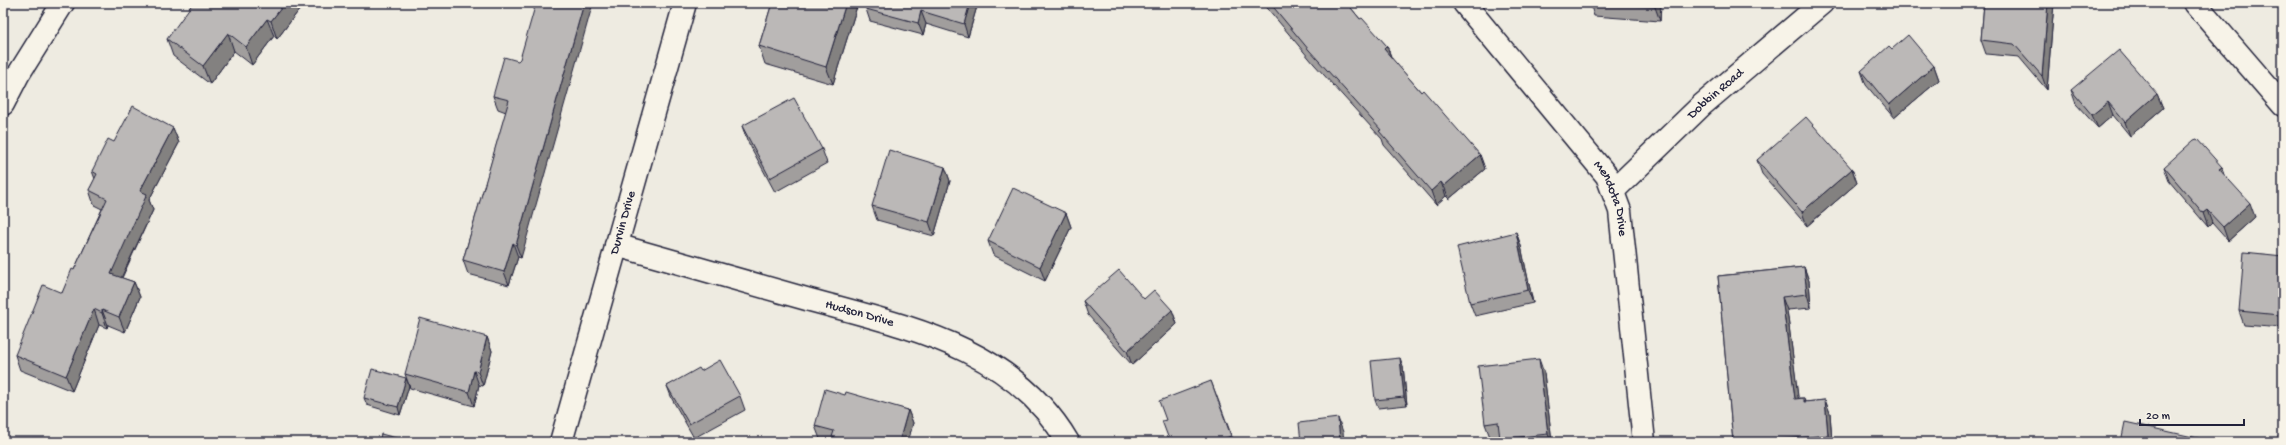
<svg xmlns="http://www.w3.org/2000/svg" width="2286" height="445" font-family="'Gochi Hand',sans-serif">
<rect width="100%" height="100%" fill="#eeebe1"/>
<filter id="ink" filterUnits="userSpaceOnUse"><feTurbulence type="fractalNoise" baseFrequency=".025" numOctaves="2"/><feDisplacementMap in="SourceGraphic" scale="8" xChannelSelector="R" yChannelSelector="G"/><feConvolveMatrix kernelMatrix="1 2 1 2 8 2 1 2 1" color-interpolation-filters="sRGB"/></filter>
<g filter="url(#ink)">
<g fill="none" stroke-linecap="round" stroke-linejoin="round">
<defs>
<g id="minor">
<path id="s1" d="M1464,3l143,173 13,35 24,231"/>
<polyline points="2195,3 2283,105"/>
<polyline points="3,104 18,75 63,3"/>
<path id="s2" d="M1614,190l88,-85 120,-102"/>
<path id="s3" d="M616,245c62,18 125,35 187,53 100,28 208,47 265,144"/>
<path id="s4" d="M561,442l124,-439"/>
</g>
</defs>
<!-- minor casing -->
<use href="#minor" stroke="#22223b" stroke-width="25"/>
<!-- minor -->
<use href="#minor" stroke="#f7f3e8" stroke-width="22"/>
</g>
<!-- wall -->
<g fill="#a19e9d" stroke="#22223b">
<polygon points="772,3 858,3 833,84 765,64 759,46"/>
<polygon points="867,3 978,3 968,37 926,24 923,35 870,21 866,9"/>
<polygon points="1263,3 1347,3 1360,19 1387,46 1392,59 1421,92 1480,155 1485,169 1449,199 1446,196 1436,205 1384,145 1382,139 1314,64"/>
<polygon points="1590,3 1661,3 1660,21 1594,16"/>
<polygon points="1984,3 2054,3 2047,90 2019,57 1986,54 1981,40"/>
<polygon points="303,5 277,39 274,36 252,65 234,51 210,84 173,56 167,39"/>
<polygon points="1892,49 1934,66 1939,80 1894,118 1866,85 1861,71"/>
<polygon points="518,61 521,258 518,257 509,285 468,274 463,260 506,112 498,109 493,96"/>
<polygon points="2071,90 2157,94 2163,108 2130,136 2113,115 2098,128 2076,104"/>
<polygon points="742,126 822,149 827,163 775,192 747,140"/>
<polygon points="173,128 179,143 149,200 153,210 122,278 134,282 140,297 125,332 108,325 107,328 99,325 72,391 20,370 15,355 62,293 74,270 102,209 94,205 89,190 95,179 92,171 114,142"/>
<polygon points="1757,160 1852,169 1857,183 1807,226 1762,174"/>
<polygon points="945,167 950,181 934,236 877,220 872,206"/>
<polygon points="2164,167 2222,167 2225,175 2255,217 2228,241 2212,223 2208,227 2169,181"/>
<polygon points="1066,213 1071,227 1045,281 993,255 988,241"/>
<polygon points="1516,232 1521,246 1533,303 1475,316 1470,303"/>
<polygon points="2283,256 2283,328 2244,325 2239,311"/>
<polygon points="1804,267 1809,281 1811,308 1787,310 1798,398 1804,398 1805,402 1825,400 1830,413 1832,442 1733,442 1718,276"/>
<polygon points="1144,299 1172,310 1177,324 1132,365 1088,315 1083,301"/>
<polygon points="487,337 492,351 483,386 479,385 474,406 410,388 405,374"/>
<polygon points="1403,366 1407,405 1378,408 1375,400"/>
<polygon points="701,371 740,396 745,410 694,438 672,399 667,386"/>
<polygon points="1544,373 1552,442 1501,442 1500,437 1490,437 1485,424"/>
<polygon points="1211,381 1234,442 1170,442 1166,420"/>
<polygon points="409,386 400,415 367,405 364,398"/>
<polygon points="845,395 908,410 913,423 908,442 828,442 820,439 815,426"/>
</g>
<!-- shaded-wall -->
<g fill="#838180" stroke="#22223b">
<polygon points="285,3 302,3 303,5 277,39 271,21"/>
<polygon points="584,3 593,3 521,258 516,245"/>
<polygon points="846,3 858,3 833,84 826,67"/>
<polygon points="970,3 978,3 968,37 964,24"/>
<polygon points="1655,3 1661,3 1660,21 1655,7"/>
<polygon points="2048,3 2054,3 2047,90 2042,76"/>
<polygon points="921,11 926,24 923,35 918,23"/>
<polygon points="267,19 274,36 252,65 246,47"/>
<polygon points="228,33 234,51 210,84 203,66"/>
<polygon points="1387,46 1392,60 1384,49"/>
<polygon points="1934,66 1939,80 1894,118 1889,105"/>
<polygon points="2157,94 2163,108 2130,136 2125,122"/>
<polygon points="2108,102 2113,115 2098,128 2092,115"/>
<polygon points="173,128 179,143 149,200 153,210 116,289 111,274 140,191"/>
<polygon points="1480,155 1485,169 1449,199 1444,186"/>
<polygon points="945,167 950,181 934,236 929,222"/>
<polygon points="2222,167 2227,180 2219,169"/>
<polygon points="1852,169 1857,183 1807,226 1802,212"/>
<polygon points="1441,182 1446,196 1436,205 1431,191"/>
<polygon points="2250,203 2255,217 2228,241 2223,227"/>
<polygon points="2207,210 2212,223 2208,227 2203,213"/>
<polygon points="1066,213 1071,227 1045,281 1040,267"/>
<polygon points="1516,232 1521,246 1533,303 1528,290"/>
<polygon points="513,243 518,257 509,285 504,272"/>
<polygon points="1804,267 1809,281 1811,308 1807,294"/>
<polygon points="134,282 140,297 125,332 119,317"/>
<polygon points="2281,292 2283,298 2283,325 2279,315"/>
<polygon points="1782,297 1787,310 1800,412 1795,399"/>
<polygon points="94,309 99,325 72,391 66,376"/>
<polygon points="102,310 108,325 107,328 102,313"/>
<polygon points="1172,310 1177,324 1132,365 1127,351"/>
<polygon points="487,337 492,351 483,386 478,372"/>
<polygon points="1400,358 1403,366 1407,405 1404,397"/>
<polygon points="1539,359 1544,373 1552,442 1551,442 1548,434"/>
<polygon points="474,371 479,385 474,406 469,392"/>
<polygon points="406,378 409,386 400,415 398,407"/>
<polygon points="1825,400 1830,413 1832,442 1831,442 1828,435"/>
<polygon points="908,410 913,423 908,442 899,442"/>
<polygon points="1338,418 1343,432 1344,442 1340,442"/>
</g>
<!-- building -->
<g fill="#bbb8b7" stroke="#22223b">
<polygon points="193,3 285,3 271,21 267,19 246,47 228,33 203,66 167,39"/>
<polygon points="536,3 584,3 516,245 513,243 504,272 463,260 509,100 493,96 504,57 518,61 520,59"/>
<polygon points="772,3 846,3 826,67 759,46"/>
<polygon points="867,3 970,3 964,24 921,11 918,23 866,9"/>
<polygon points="1270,3 1347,3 1360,19 1362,18 1387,46 1384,49 1421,92 1423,90 1480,155 1444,186 1441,182 1431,191 1379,131 1381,130 1309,50"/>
<polygon points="1605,3 1655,3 1655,7"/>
<polygon points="1984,3 2048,3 2042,76 2014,44 1981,40"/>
<polygon points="1908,35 1934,66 1889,105 1861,71 1889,46 1892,49"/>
<polygon points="2119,50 2157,94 2125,122 2108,102 2092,115 2071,90"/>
<polygon points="794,98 822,149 770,178 742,126"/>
<polygon points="133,106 173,128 140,191 147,194 111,274 134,282 119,317 102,310 102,313 94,309 66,376 15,355 43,285 62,293 72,269 74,270 107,199 89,190 97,174 92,171 108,139 114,142"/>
<polygon points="1806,117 1852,169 1802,212 1757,160"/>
<polygon points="2197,139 2222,167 2219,169 2250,203 2223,227 2207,210 2203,213 2164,167 2194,140"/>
<polygon points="889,150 945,167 929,222 872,206"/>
<polygon points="1013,188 1066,213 1040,267 988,241"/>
<polygon points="1516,232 1528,290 1470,303 1457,247"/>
<polygon points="2244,252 2283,256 2283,292 2281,292 2279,315 2239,311"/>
<polygon points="1804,267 1807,294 1782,297 1795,399 1804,398 1804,402 1825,400 1828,435 1755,442 1733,442 1718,276"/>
<polygon points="1119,270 1144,299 1154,290 1172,310 1127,351 1083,301"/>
<polygon points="420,318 487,337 478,372 474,371 469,392 405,374"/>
<polygon points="1400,358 1404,397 1375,400 1371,361"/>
<polygon points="1539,359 1548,434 1500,439 1498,422 1485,424 1478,366"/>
<polygon points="720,360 740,396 689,424 667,386 699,368 701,371"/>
<polygon points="372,369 406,378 398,407 364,398"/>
<polygon points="1211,381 1231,436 1215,442 1170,442 1162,421 1166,420 1159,401"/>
<polygon points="825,389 845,395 846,392 908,410 899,442 850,442 832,437 834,431 815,426"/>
<polygon points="1338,418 1340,442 1301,442 1299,423"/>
<polygon points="2125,422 2211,441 2210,442 2121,442"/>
<polygon points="381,434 411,442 379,442"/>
</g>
</g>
<g text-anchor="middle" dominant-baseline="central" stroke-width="3.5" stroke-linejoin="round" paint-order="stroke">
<!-- street labels -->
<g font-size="13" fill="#22223b" stroke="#f7f3e8">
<text stroke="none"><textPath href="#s2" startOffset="140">Dobbin Road</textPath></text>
<text stroke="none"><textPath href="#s1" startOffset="247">Mendota Drive</textPath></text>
<text stroke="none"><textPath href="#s4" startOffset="228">Durvin Drive</textPath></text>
<text stroke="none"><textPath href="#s3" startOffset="253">Hudson Drive</textPath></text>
</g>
</g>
<!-- margin -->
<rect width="2286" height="445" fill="none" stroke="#f7f3e8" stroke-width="16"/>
<rect x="8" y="8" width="2270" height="429" fill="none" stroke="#22223b" stroke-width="1.5" filter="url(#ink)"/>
<!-- scale -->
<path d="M2140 419v6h104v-6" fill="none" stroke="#22223b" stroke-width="2"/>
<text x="2146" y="419" font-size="12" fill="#22223b" stroke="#f7f3e8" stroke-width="3" paint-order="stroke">20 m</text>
</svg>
